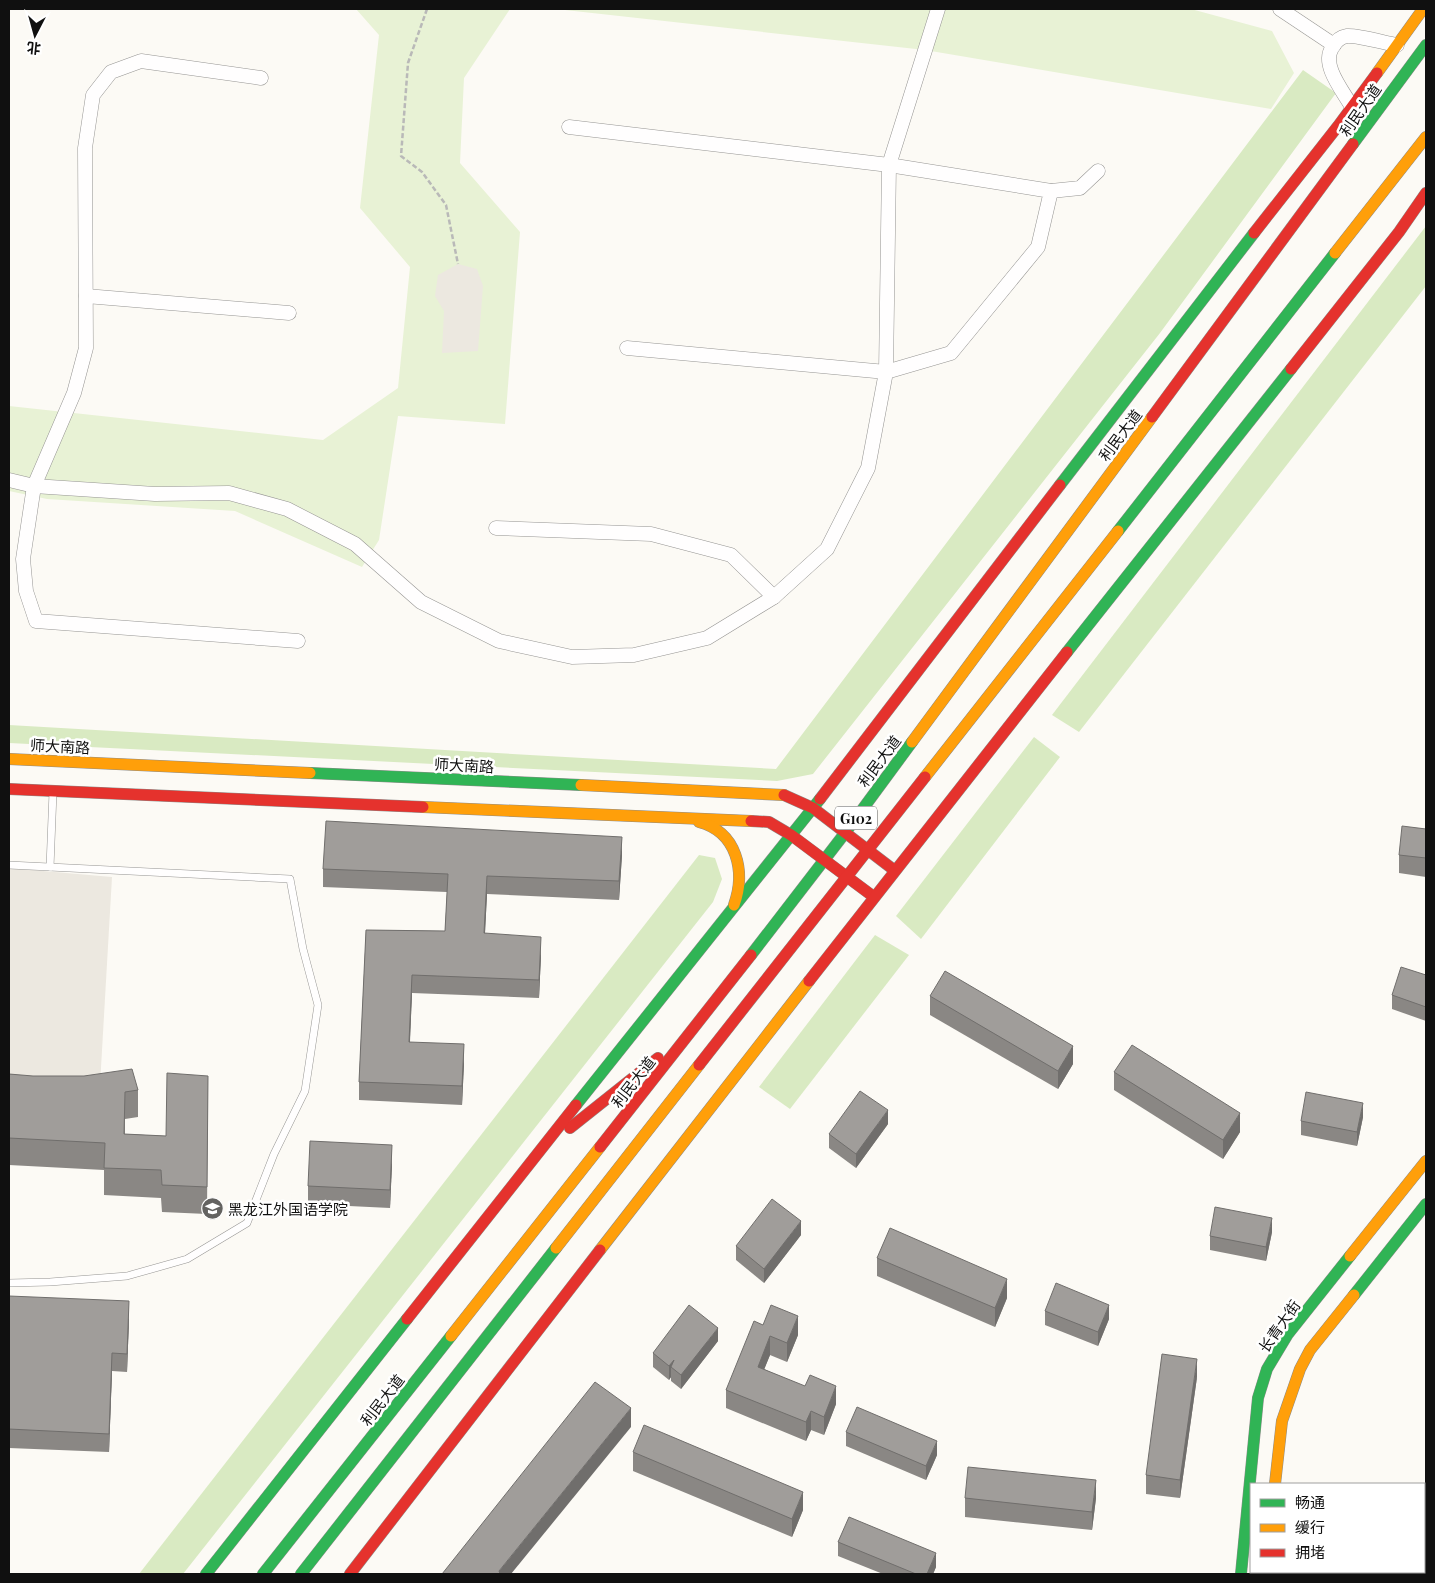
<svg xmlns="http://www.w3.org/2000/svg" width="1435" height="1583" viewBox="0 0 1435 1583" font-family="'Playfair Display','Noto Sans SC',serif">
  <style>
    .green { fill: #e8f2d5 }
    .forest { fill: #d9eac2 }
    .plaza { fill: #ece8e0 }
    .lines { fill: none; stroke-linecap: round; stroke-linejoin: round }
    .lane-casing { stroke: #969593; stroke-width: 8 }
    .street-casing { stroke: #969593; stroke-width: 15 }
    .fast-casing { stroke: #8d8c8a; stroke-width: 12 }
    .slow-casing { stroke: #8d8c8a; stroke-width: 12 }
    .jam-casing { stroke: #8d8c8a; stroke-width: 12 }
    .path { stroke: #b9b9b8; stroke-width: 2.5; stroke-dasharray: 5 2.5; stroke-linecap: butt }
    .lane { stroke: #fffefe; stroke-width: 7 }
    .street { stroke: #fffefe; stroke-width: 14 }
    .fast { stroke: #30b455; stroke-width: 11 }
    .slow { stroke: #ff9f0a; stroke-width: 11 }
    .jam { stroke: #e5322d; stroke-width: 11 }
    .wall { fill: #8a8784 }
    .shaded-wall { fill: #706e6c }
    .building { fill: #a09d9a; stroke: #706e6c }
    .labels { text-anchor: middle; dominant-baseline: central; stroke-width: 5; stroke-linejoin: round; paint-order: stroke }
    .shield { fill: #fff; stroke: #585858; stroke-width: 1 }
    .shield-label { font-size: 14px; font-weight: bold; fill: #101010 }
    .street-label { font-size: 15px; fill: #101010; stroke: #fff }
    .poi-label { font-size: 15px; fill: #101010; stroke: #fff; text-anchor: start }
  </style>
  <rect width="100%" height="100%" fill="#fcfaf5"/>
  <g class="green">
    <path d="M 356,9 L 510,9 L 464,78 L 460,163 L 520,232 L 505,424 L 398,416 L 379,540 L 362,567 L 235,511 L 47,499 L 9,491 L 9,406 L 323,440 L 398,388 L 410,267 L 360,208 L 379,35 Z"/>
    <path d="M 556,9 L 1191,9 L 1272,31 L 1294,73 L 1271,109 L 925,50 Z"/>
  </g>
  <g class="forest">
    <path d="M 1303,70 L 1336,93 L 1160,333 L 813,774 L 777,781 L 9,743 L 9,725 L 776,769 Z"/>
    <path d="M 1426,226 L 1426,286 L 1079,732 L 1052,715 Z"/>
    <path d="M 1034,737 L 1060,757 L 921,939 L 896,916 Z"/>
    <path d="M 699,855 L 715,858 L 722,879 L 713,902 L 183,1574 L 139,1574 Z"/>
    <path d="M 875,935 L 909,955 L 790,1109 L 759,1087 Z"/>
  </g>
  <g class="plaza">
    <path d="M 458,264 L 477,269 L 483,286 L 478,351 L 442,353 L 444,311 L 435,296 L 438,275 Z"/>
    <path d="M 9,868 L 112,877 L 100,1085 L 9,1081 Z"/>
  </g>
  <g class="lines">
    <defs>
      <g id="lane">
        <path d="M 9,865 L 290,879 L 303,949 L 318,1005 L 305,1091 L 274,1154 L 247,1223 L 187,1259 L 127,1276 L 50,1282 L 9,1283"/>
        <path d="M 50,867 L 53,792"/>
      </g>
      <g id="street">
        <path d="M 1280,9 L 1334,45"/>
        <path d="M 261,78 L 141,61 L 111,72 L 93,95 L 85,148 L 86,348 L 74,393 L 34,486 L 23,559 L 26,591 L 36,621 L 298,641"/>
        <path d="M 1352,107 C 1343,91 1321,65 1332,48 C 1335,42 1340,37 1347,36 C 1358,35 1385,43 1397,45"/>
        <path d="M 569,127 L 889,165 L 1051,191 L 1038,247 L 951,353 L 886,372 L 627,348"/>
        <path d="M 1051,191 L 1080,188 L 1098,171"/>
        <path d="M 86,296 L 289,313"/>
        <path d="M 9,480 L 34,486 L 155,494 L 229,493 L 287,509 L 355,544 L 421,602 L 499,641 L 572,657 L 634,655 L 707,638 L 774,597 L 827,549 L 868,468 L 886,372 L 889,165 L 938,9"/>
        <path d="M 496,528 L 651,534 L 731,555 L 774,597"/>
      </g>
      <g id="fast">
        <path d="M 1353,144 L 1426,45"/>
        <path d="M 1060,485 L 1254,233"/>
        <path d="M 1118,531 L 1335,253"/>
        <path d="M 1067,652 L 1291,369"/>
        <path d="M 310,773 L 581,785"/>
        <path d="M 751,955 L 845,833 L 912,742"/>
        <path d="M 576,1105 L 820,799"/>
        <path d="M 1354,1295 L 1426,1204"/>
        <path d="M 206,1574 L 407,1319"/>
        <path d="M 263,1574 L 451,1336"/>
        <path d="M 301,1574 L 556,1248"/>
        <path d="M 1241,1574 L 1258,1398 L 1267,1369 L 1288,1334 L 1350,1256"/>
      </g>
      <g id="slow">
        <path d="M 1377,73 L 1423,9"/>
        <path d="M 1335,253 L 1426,137"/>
        <path d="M 912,742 L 1152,417"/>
        <path d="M 9,759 L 310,773"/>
        <path d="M 925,777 L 1118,531"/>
        <path d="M 581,785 L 784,795"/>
        <path d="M 423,807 L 751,821"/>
        <path d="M 699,822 C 737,832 746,871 734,905"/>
        <path d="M 556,1248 L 699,1065"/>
        <path d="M 600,1250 L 809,981"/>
        <path d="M 1350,1256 L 1426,1161"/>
        <path d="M 451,1336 L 600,1147"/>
        <path d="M 1275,1484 L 1282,1421 L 1300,1369 L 1310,1350 L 1354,1295"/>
        <path d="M 1267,1572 L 1267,1574"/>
      </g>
      <g id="jam">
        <path d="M 1254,233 L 1338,126 L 1377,73"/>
        <path d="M 1291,369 L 1399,232 L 1426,193"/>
        <path d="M 1152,417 L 1353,144"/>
        <path d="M 9,789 L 423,807"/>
        <path d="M 784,795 L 813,808 L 894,870"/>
        <path d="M 820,799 L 1060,485"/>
        <path d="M 751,821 L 769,822 L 791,835 L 874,897"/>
        <path d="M 809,981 L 1067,652"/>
        <path d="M 699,1065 L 925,777"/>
        <path d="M 570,1128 L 658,1058"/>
        <path d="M 600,1147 L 751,955"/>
        <path d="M 407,1319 L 576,1105"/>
        <path d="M 350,1574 L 600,1250"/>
      </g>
    </defs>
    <use href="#lane" class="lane-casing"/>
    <use href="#street" class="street-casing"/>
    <use href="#fast" class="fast-casing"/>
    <use href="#slow" class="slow-casing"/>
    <use href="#jam" class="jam-casing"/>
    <path class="path" d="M 427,9 L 408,63 L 401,156 L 422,172 L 446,205 L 458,264"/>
    <use href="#lane" class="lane"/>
    <use href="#street" class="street"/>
    <use href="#fast" class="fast"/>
    <use href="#slow" class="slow"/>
    <use href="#jam" class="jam"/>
  </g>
  <g class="wall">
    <path d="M 1426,829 L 1426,877 L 1399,873 L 1399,855 Z"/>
    <path d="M 622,855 L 619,900 L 487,894 L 485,933 L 541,955 L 539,998 L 412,993 L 410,1042 L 464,1063 L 462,1105 L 359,1100 L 359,1082 L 366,930 L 445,931 L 447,892 L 323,887 L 323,869 Z"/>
    <path d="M 1426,975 L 1426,1021 L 1392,1009 L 1392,995 Z"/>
    <path d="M 930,996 L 1073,1064 L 1058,1089 L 930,1015 Z"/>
    <path d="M 1114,1072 L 1240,1132 L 1223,1159 L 1114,1090 Z"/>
    <path d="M 9,1074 L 138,1090 L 138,1117 L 125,1119 L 125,1134 L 166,1136 L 208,1076 L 207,1214 L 162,1212 L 161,1198 L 104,1195 L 104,1170 L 9,1165 Z"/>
    <path d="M 1363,1117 L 1357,1146 L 1301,1135 L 1301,1121 Z"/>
    <path d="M 888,1124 L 856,1168 L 829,1148 L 829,1134 Z"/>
    <path d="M 392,1164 L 390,1208 L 308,1204 L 308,1186 Z"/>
    <path d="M 1272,1232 L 1266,1261 L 1210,1250 L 1210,1236 Z"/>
    <path d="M 801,1235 L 764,1283 L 736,1260 L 736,1246 Z"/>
    <path d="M 877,1258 L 1007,1298 L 995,1327 L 877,1276 Z"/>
    <path d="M 9,1296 L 129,1319 L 127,1372 L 112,1371 L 109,1452 L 9,1448 Z"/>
    <path d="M 1045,1311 L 1109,1319 L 1098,1346 L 1045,1325 Z"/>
    <path d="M 763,1325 L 798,1335 L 787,1362 L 770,1355 L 764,1369 L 836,1404 L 824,1435 L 811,1430 L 806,1441 L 726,1408 L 726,1390 Z"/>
    <path d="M 718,1341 L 681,1389 L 671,1381 L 671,1377 L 669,1380 L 653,1367 L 653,1353 Z"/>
    <path d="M 1197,1377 L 1180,1498 L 1146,1494 L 1146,1475 Z"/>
    <path d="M 846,1432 L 937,1455 L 926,1480 L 846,1446 Z"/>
    <path d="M 633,1452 L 803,1510 L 792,1537 L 633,1471 Z"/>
    <path d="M 965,1498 L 1096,1498 L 1092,1530 L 965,1517 Z"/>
    <path d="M 838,1542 L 936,1567 L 933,1574 L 883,1574 L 838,1556 Z"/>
  </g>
  <g class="shaded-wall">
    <path d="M 622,837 L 622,855 L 619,900 L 619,881 Z"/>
    <path d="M 487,876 L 487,894 L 484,951 L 484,933 Z"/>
    <path d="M 541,937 L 541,955 L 539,998 L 539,980 Z"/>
    <path d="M 412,975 L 412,993 L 409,1060 L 409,1042 Z"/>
    <path d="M 464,1044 L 464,1063 L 462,1105 L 462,1086 Z"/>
    <path d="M 1073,1046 L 1073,1064 L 1058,1089 L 1058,1071 Z"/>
    <path d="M 1363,1103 L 1363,1117 L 1357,1146 L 1357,1132 Z"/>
    <path d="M 888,1110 L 888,1124 L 856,1168 L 856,1154 Z"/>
    <path d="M 1240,1113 L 1240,1132 L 1223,1159 L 1223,1140 Z"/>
    <path d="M 392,1145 L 392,1164 L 390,1208 L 390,1190 Z"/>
    <path d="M 1272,1218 L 1272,1232 L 1266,1261 L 1266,1247 Z"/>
    <path d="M 801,1221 L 801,1235 L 764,1283 L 764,1269 Z"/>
    <path d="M 1007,1279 L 1007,1298 L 995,1327 L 995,1308 Z"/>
    <path d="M 129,1301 L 129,1319 L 127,1372 L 127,1354 Z"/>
    <path d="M 1109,1305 L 1109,1319 L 1098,1346 L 1098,1332 Z"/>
    <path d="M 798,1316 L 798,1335 L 787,1362 L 787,1343 Z"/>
    <path d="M 718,1328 L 718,1341 L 681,1389 L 681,1375 Z"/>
    <path d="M 770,1336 L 770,1355 L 758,1385 L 758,1367 Z"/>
    <path d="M 112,1353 L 112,1371 L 109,1452 L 109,1434 Z"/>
    <path d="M 1197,1359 L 1197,1377 L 1180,1498 L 1180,1480 Z"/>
    <path d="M 674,1360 L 671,1367 L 671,1377 L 669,1380 L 669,1366 Z"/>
    <path d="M 836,1386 L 836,1404 L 824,1435 L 824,1417 Z"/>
    <path d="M 631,1408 L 631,1427 L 511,1574 L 499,1574 L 499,1571 Z"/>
    <path d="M 811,1411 L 811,1430 L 806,1441 L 806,1422 Z"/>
    <path d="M 937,1441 L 937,1455 L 926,1480 L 926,1466 Z"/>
    <path d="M 1096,1480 L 1096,1498 L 1092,1530 L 1092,1512 Z"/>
    <path d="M 803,1492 L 803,1510 L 792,1537 L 792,1519 Z"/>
    <path d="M 936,1553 L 936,1567 L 933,1574 L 927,1574 Z"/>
  </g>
  <g class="building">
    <path d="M 326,821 L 622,837 L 619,881 L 487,876 L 484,933 L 541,937 L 539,980 L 412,975 L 409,1042 L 464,1044 L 462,1086 L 359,1082 L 366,930 L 445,931 L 448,874 L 323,869 Z"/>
    <path d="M 1402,826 L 1426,829 L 1426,858 L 1399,855 Z"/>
    <path d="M 1401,967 L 1426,975 L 1426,1007 L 1392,995 Z"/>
    <path d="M 945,971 L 1073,1046 L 1058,1071 L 930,996 Z"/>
    <path d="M 1132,1045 L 1240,1113 L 1223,1140 L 1114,1072 Z"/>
    <path d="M 132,1069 L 138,1090 L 125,1092 L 124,1134 L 166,1136 L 167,1073 L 208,1076 L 207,1187 L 162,1185 L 161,1170 L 104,1168 L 105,1143 L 9,1138 L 9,1074 L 33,1076 L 84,1076 Z"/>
    <path d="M 860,1091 L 888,1110 L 856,1154 L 829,1134 Z"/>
    <path d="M 1306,1092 L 1363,1103 L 1357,1132 L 1301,1121 Z"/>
    <path d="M 310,1141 L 392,1145 L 390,1190 L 308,1186 Z"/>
    <path d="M 772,1199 L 801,1221 L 764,1269 L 736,1246 Z"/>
    <path d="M 1215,1207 L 1272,1218 L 1266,1247 L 1210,1236 Z"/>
    <path d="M 890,1228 L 1007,1279 L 995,1308 L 877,1258 Z"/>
    <path d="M 1056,1283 L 1109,1305 L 1098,1332 L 1045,1311 Z"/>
    <path d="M 9,1296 L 129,1301 L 127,1354 L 112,1353 L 109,1434 L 9,1429 Z"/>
    <path d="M 689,1305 L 718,1328 L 681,1375 L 671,1367 L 674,1360 L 669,1366 L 653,1353 Z"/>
    <path d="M 771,1305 L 798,1316 L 787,1343 L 770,1336 L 758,1367 L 805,1386 L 810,1375 L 836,1386 L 824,1417 L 811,1411 L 806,1422 L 726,1390 L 754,1321 L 763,1325 Z"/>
    <path d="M 1162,1354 L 1197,1359 L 1180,1480 L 1146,1475 Z"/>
    <path d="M 595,1382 L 631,1408 L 499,1571 L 500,1574 L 442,1574 Z"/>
    <path d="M 857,1407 L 937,1441 L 926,1466 L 846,1432 Z"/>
    <path d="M 644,1425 L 803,1492 L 792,1519 L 633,1452 Z"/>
    <path d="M 968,1467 L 1096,1480 L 1092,1512 L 965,1498 Z"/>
    <path d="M 849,1517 L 936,1553 L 927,1574 L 916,1574 L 838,1542 Z"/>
  </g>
  <defs>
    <symbol id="university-disc" viewBox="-11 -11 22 22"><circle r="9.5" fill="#636260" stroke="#fff"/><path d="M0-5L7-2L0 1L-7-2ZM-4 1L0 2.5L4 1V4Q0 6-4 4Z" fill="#fff"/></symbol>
  </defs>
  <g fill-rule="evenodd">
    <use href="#university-disc" x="200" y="1196" width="25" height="25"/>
  </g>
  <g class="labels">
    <rect class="shield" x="835" y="806.5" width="42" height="23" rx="4"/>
    <g class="shield-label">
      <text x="856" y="818">G102</text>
    </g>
    <g class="street-label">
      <text transform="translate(1360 110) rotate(-55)">利民大道</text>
      <text transform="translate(1120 435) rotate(-53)">利民大道</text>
      <text transform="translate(60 746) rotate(3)">师大南路</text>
      <text transform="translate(879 761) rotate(-53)">利民大道</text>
      <text transform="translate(464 765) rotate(3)">师大南路</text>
      <text transform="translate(633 1082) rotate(-52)">利民大道</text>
      <text transform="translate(1279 1326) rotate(-55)">长青大街</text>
      <text transform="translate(382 1400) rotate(-52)">利民大道</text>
    </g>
    <g class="poi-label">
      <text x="228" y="1209">黑龙江外国语学院</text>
    </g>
  </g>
  <rect width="1435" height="1583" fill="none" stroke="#101010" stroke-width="20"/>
  <rect x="1250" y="1483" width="175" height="90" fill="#ffffff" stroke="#9f9f9f"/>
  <rect x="1260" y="1499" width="25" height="8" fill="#30b455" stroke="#9f9f9f"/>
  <text x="1295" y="1508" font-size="15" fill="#101010">畅通</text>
  <rect x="1260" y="1524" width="25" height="8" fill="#ff9f0a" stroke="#9f9f9f"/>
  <text x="1295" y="1533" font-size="15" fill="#101010">缓行</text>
  <rect x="1260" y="1549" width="25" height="8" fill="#e5322d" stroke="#9f9f9f"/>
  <text x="1295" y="1558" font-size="15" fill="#101010">拥堵</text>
  <g transform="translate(35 35) rotate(186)" stroke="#ffffff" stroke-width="4" paint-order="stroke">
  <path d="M0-4L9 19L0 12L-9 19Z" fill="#101010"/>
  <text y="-8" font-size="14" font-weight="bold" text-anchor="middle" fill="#101010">北</text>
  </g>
</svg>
